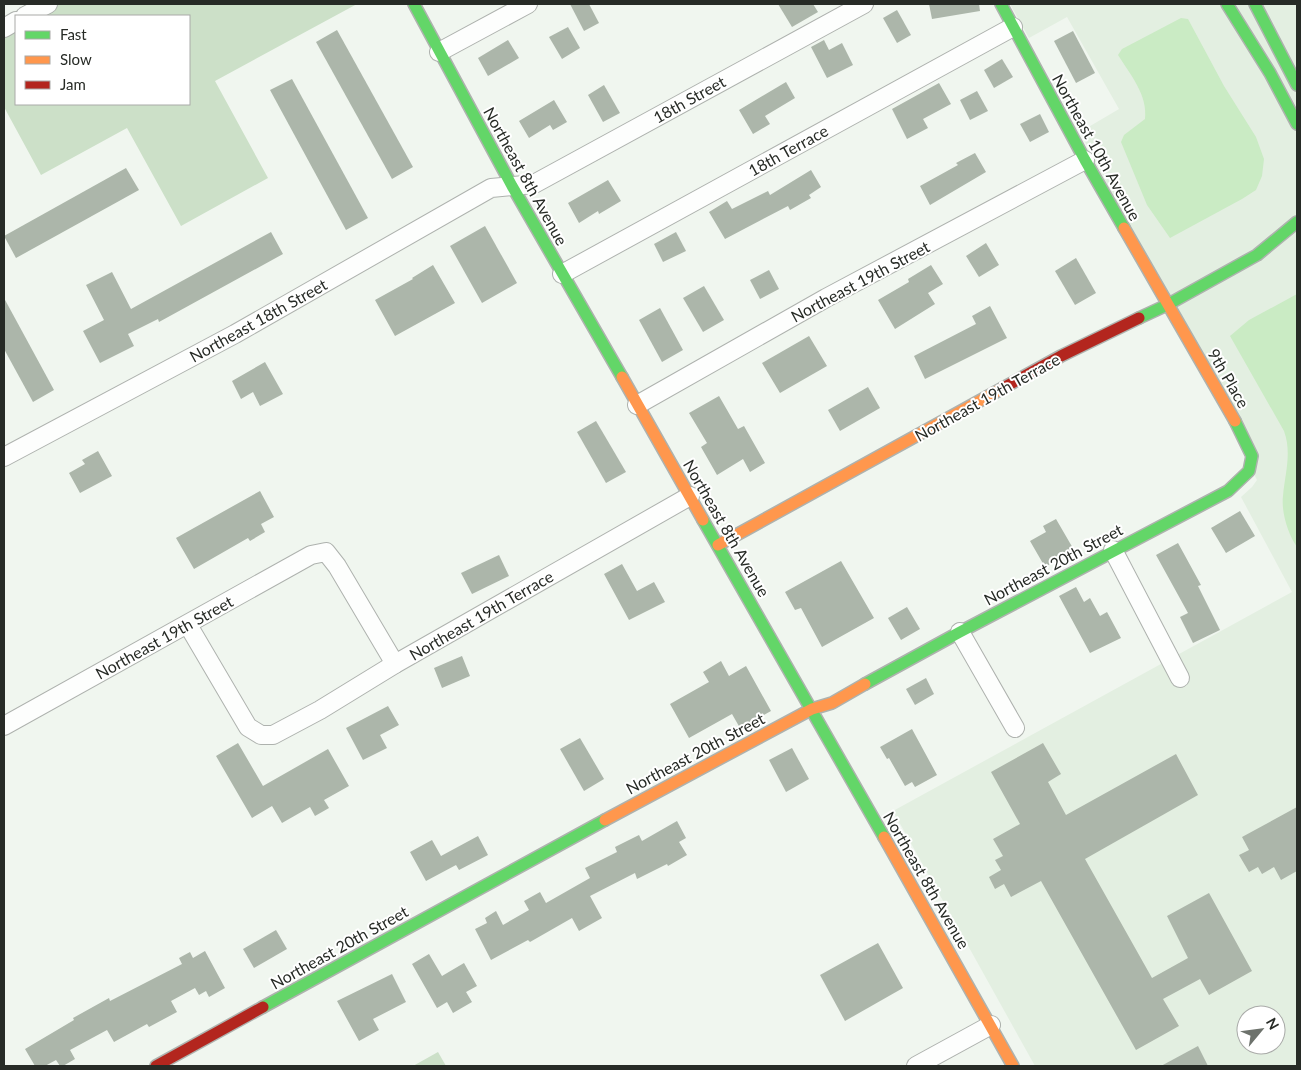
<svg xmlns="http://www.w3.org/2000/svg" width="1301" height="1070" viewBox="0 0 1301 1070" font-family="Lato,sans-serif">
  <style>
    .built { fill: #e3efe1; fill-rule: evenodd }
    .green { fill: #cce0c8 }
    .water { fill: #caebc4 }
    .building { fill: #acb6aa }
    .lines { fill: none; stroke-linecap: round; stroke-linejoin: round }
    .street-casing { stroke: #aeb2ae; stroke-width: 20 }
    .fast-casing { stroke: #aeb2ae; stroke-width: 14 }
    .slow-casing { stroke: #aeb2ae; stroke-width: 14 }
    .jam-casing { stroke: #aeb2ae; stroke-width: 14 }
    .street { stroke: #fdfefd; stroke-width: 18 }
    .fast { stroke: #63d668; stroke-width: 11 }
    .slow { stroke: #ff974d; stroke-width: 11 }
    .jam { stroke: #b3261e; stroke-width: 11 }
    .labels { text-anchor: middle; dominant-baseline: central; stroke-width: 4; stroke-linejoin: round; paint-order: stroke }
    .street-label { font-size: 16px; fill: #272b26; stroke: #fff }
  </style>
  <rect width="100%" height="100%" fill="#f0f6ef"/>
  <path class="built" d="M 1010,4 L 1297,4 L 1297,1066 L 1035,1066 L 893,811 L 1292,592 L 1241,497 L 1252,487 L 1257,480 L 1080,132 L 1119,109 L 1067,17 L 1029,38 ZM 1246,1015 L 1276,1015 L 1276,1045 L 1246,1045 Z"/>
  <g class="green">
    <path d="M 60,4 L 357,4 L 215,81 L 268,178 L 181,226 L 127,128 L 41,175 L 4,107 L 4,35 L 16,28 L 16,104 L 189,104 L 189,16 L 38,16 Z"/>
    <path d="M 438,1052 L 446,1066 L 413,1066 Z"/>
  </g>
  <g class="water">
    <path d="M 1181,18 L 1188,19 L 1224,86 L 1256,137 L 1264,159 L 1262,176 L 1256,190 L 1242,199 L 1170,238 L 1147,205 L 1121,142 L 1124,135 L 1145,119 C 1148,95 1130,74 1118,55 L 1122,49 Z"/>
    <path d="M 1297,294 L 1297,547 C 1288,534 1281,512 1283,496 C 1285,474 1292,453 1284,431 L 1230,336 L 1249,320 Z"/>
  </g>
  <g class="building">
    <path d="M 570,4 L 589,4 L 599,23 L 584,31 Z"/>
    <path d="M 778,4 L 813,4 L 818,12 L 792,27 Z"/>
    <path d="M 929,4 L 979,4 L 980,11 L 932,19 Z"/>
    <path d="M 897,10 L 911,35 L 897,43 L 883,18 Z"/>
    <path d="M 568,27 L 580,48 L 562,59 L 549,37 Z"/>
    <path d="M 337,30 L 413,167 L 392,179 L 316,42 Z"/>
    <path d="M 1073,31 L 1095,73 L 1076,83 L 1054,41 Z"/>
    <path d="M 508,40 L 519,58 L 488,76 L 478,58 Z"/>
    <path d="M 824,40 L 829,50 L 842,43 L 853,65 L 827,78 L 811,47 Z"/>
    <path d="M 1002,59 L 1013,77 L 994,88 L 984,70 Z"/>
    <path d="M 292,79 L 368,218 L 346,230 L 270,90 Z"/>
    <path d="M 786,82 L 795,98 L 765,116 L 770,124 L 753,134 L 739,110 Z"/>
    <path d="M 939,83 L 951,104 L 923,119 L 928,128 L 907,139 L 892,109 Z"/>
    <path d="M 604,85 L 620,113 L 603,122 L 588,95 Z"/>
    <path d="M 977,91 L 988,111 L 970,120 L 960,100 Z"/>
    <path d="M 554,100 L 567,122 L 553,130 L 550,125 L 529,138 L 519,121 Z"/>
    <path d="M 1040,114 L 1049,132 L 1030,142 L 1020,124 Z"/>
    <path d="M 975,153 L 986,172 L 930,205 L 920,186 L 958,165 L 956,163 Z"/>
    <path d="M 126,168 L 139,190 L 16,258 L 4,236 Z"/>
    <path d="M 811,170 L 821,187 L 809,195 L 811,198 L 790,210 L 788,206 L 725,239 L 709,212 L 727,201 L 732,209 L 768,191 L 770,195 Z"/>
    <path d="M 608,180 L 621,201 L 599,214 L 598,211 L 579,223 L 568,203 Z"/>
    <path d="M 485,226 L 517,283 L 482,303 L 450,246 Z"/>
    <path d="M 271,232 L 283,254 L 159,322 L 158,319 L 128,334 L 134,346 L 100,363 L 83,331 L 104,320 L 86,285 L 112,272 L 131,309 Z"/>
    <path d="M 676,232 L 686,251 L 663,262 L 654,244 Z"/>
    <path d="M 986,243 L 999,265 L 979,277 L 966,256 Z"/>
    <path d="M 1076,258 L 1096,293 L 1075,305 L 1055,271 Z"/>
    <path d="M 433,265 L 455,303 L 395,336 L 375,300 L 413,279 L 412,278 Z"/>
    <path d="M 931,265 L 943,284 L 928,293 L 935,304 L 895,329 L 878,300 L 909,282 L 908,279 Z"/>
    <path d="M 769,270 L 779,289 L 760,299 L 750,280 Z"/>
    <path d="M 704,286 L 724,320 L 703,332 L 683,298 Z"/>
    <path d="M 4,298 L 54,390 L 33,402 L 4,349 Z"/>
    <path d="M 990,306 L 1007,338 L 925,379 L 914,356 L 976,324 L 972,316 Z"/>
    <path d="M 660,308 L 683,350 L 662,362 L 639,320 Z"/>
    <path d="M 809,336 L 827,366 L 780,393 L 762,363 Z"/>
    <path d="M 265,362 L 283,394 L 260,406 L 253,392 L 241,399 L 232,381 Z"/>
    <path d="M 868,387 L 880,408 L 840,431 L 828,410 Z"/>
    <path d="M 719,396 L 738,429 L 744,426 L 765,463 L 750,472 L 743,459 L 717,475 L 701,447 L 707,443 L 689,413 Z"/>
    <path d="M 596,421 L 626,472 L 606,483 L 577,432 Z"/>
    <path d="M 98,451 L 112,476 L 80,493 L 69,473 L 85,464 L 82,460 Z"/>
    <path d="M 260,491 L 274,517 L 261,524 L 265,532 L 250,541 L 248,538 L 194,569 L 176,538 Z"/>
    <path d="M 1240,511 L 1255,536 L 1226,553 L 1211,528 Z"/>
    <path d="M 1056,519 L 1074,550 L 1045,567 L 1030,541 L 1046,532 L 1043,526 Z"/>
    <path d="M 1178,543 L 1201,585 L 1198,586 L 1220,630 L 1193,643 L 1180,617 L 1188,613 L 1156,555 Z"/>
    <path d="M 499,555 L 509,576 L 472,594 L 461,573 Z"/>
    <path d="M 841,561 L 874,618 L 822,647 L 801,608 L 795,610 L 785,592 Z"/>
    <path d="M 622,564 L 637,591 L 654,582 L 665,602 L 629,620 L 604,574 Z"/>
    <path d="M 1076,587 L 1084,602 L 1090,598 L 1100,616 L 1107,612 L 1121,638 L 1090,653 L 1059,596 Z"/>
    <path d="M 907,607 L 920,629 L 901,640 L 888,618 Z"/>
    <path d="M 462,656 L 470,676 L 442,688 L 434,668 Z"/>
    <path d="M 721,661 L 729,676 L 746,666 L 771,711 L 740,728 L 732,714 L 689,738 L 670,704 L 709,682 L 703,672 Z"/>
    <path d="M 926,678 L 934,694 L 915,705 L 906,689 Z"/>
    <path d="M 388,706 L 399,725 L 380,735 L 387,748 L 363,760 L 346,728 Z"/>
    <path d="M 912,729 L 937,775 L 915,787 L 912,782 L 905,786 L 889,758 L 887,759 L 880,747 Z"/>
    <path d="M 580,738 L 604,779 L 584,791 L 560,749 Z"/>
    <path d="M 238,743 L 263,786 L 328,749 L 349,786 L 324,800 L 329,808 L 315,816 L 310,807 L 282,823 L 272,806 L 252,818 L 216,756 Z"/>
    <path d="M 1043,743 L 1061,774 L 1048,782 L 1066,815 L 1176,754 L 1198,795 L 1085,859 L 1152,978 L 1188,958 L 1167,916 L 1209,893 L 1252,971 L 1209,995 L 1200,979 L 1163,999 L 1179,1026 L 1136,1050 L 1041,881 L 1011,897 L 1004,884 L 995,889 L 989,877 L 1001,870 L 995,860 L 1003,856 L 993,839 L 1020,824 L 991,772 Z"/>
    <path d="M 792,748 L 809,779 L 786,792 L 769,760 Z"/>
    <path d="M 1297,807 L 1297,871 L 1281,880 L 1274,867 L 1262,874 L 1258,867 L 1249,872 L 1239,855 L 1249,850 L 1242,837 Z"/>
    <path d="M 677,821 L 686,838 L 679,842 L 687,855 L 668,866 L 667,864 L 637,879 L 635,873 L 590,896 L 602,918 L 579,931 L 572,918 L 530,942 L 528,940 L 491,960 L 475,929 L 487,923 L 485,918 L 496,911 L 503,925 L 529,910 L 524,901 L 540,892 L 546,903 L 590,878 L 585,868 L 617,852 L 615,847 L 639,835 L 642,841 Z"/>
    <path d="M 478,836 L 488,855 L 459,870 L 456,865 L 426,881 L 410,852 L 432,840 L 441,856 Z"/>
    <path d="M 276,930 L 287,949 L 254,968 L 243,949 Z"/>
    <path d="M 878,943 L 903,988 L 845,1021 L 820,975 Z"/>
    <path d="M 205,951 L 225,988 L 209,997 L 206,991 L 199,995 L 195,988 L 171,1001 L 177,1012 L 149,1027 L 147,1024 L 114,1042 L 107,1030 L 70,1050 L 75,1059 L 63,1066 L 60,1066 L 56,1060 L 45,1066 L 35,1066 L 25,1049 L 74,1020 L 73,1018 L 109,998 L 110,1001 L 182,964 L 179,958 L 190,952 L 193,958 Z"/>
    <path d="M 429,954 L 442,976 L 464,963 L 477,986 L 466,992 L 472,1002 L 453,1013 L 447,1002 L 437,1008 L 412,964 Z"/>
    <path d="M 392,974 L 406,1002 L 373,1019 L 379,1030 L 359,1041 L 337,1001 Z"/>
    <path d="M 1198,1046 L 1208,1066 L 1161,1066 Z"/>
  </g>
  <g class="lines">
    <defs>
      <g id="street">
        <path d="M 25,16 L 48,4"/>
        <path d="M 4,28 L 16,21"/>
        <path d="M 439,52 L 528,4"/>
        <path d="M 562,274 L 1013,27"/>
        <path d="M 637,405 L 826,298 L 1085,160"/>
        <path d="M 4,457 L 235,334 L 491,188 L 534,184 L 864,4"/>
        <path d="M 1113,550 L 1180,678"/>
        <path d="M 188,625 L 248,727 L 261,735 L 273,735 L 320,710 L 395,664 L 690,496"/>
        <path d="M 960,632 L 1015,728"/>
        <path d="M 4,726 L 311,555 L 326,552 L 337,566 L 395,664"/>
        <path d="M 916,1066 L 991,1025"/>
      </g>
      <g id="fast">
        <path d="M 414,4 L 512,186 L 622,377"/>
        <path d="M 1001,4 L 1085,160 L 1124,228"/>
        <path d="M 1227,4 L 1270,73 L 1297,124"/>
        <path d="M 1255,4 L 1297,85"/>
        <path d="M 1139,318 L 1167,305 L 1257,255 L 1297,222"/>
        <path d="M 703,520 L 884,837"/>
        <path d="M 865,684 L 960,632 L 1228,491 L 1249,471 L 1252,456 L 1235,421"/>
        <path d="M 263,1007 L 605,820"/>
      </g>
      <g id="slow">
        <path d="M 1124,228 L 1235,421"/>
        <path d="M 622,377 L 703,520"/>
        <path d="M 718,545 L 1003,388"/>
        <path d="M 605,820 L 812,709 L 832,703 L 865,684"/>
        <path d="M 884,837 L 1013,1066"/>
      </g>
      <g id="jam">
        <path d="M 1003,388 L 1061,356 L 1139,318"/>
        <path d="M 156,1066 L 263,1007"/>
      </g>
    </defs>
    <use href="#street" class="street-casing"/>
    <use href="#fast" class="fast-casing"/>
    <use href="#slow" class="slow-casing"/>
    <use href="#jam" class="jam-casing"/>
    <use href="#street" class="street"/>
    <use href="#fast" class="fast"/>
    <use href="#slow" class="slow"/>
    <use href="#jam" class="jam"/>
  </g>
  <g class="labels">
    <g class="street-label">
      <text transform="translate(689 99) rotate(-29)">18th Street</text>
      <text transform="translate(1097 147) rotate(61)">Northeast 10th Avenue</text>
      <text transform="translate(788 150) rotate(-29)">18th Terrace</text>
      <text transform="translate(526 176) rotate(61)">Northeast 8th Avenue</text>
      <text transform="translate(860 281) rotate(-28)">Northeast 19th Street</text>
      <text transform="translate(258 320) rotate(-29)">Northeast 18th Street</text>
      <text transform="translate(1229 378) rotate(60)">9th Place</text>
      <text transform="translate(987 397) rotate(-29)">Northeast 19th Terrace</text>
      <text transform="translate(727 528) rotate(60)">Northeast 8th Avenue</text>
      <text transform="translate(1053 564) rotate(-28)">Northeast 20th Street</text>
      <text transform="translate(481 615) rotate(-30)">Northeast 19th Terrace</text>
      <text transform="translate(164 637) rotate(-29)">Northeast 19th Street</text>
      <text transform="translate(695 753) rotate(-28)">Northeast 20th Street</text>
      <text transform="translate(927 880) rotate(60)">Northeast 8th Avenue</text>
      <text transform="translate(339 947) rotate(-29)">Northeast 20th Street</text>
    </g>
  </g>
  <rect width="1301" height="1070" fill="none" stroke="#272b26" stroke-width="10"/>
  <rect x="15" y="15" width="175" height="90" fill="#ffffff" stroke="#a9aaa8"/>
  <rect x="25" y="31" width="25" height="8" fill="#63d668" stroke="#a9aaa8"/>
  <text x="60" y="40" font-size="15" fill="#272b26">Fast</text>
  <rect x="25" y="56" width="25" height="8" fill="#ff974d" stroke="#a9aaa8"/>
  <text x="60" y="65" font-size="15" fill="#272b26">Slow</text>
  <rect x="25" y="81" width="25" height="8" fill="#b3261e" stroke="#a9aaa8"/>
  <text x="60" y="90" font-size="15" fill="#272b26">Jam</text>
  <g transform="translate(1261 1030) rotate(61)"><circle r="24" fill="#ffffff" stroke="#a9aaa8"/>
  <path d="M0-4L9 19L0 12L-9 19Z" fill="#6d726c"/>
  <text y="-8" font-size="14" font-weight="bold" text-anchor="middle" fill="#272b26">N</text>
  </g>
</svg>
